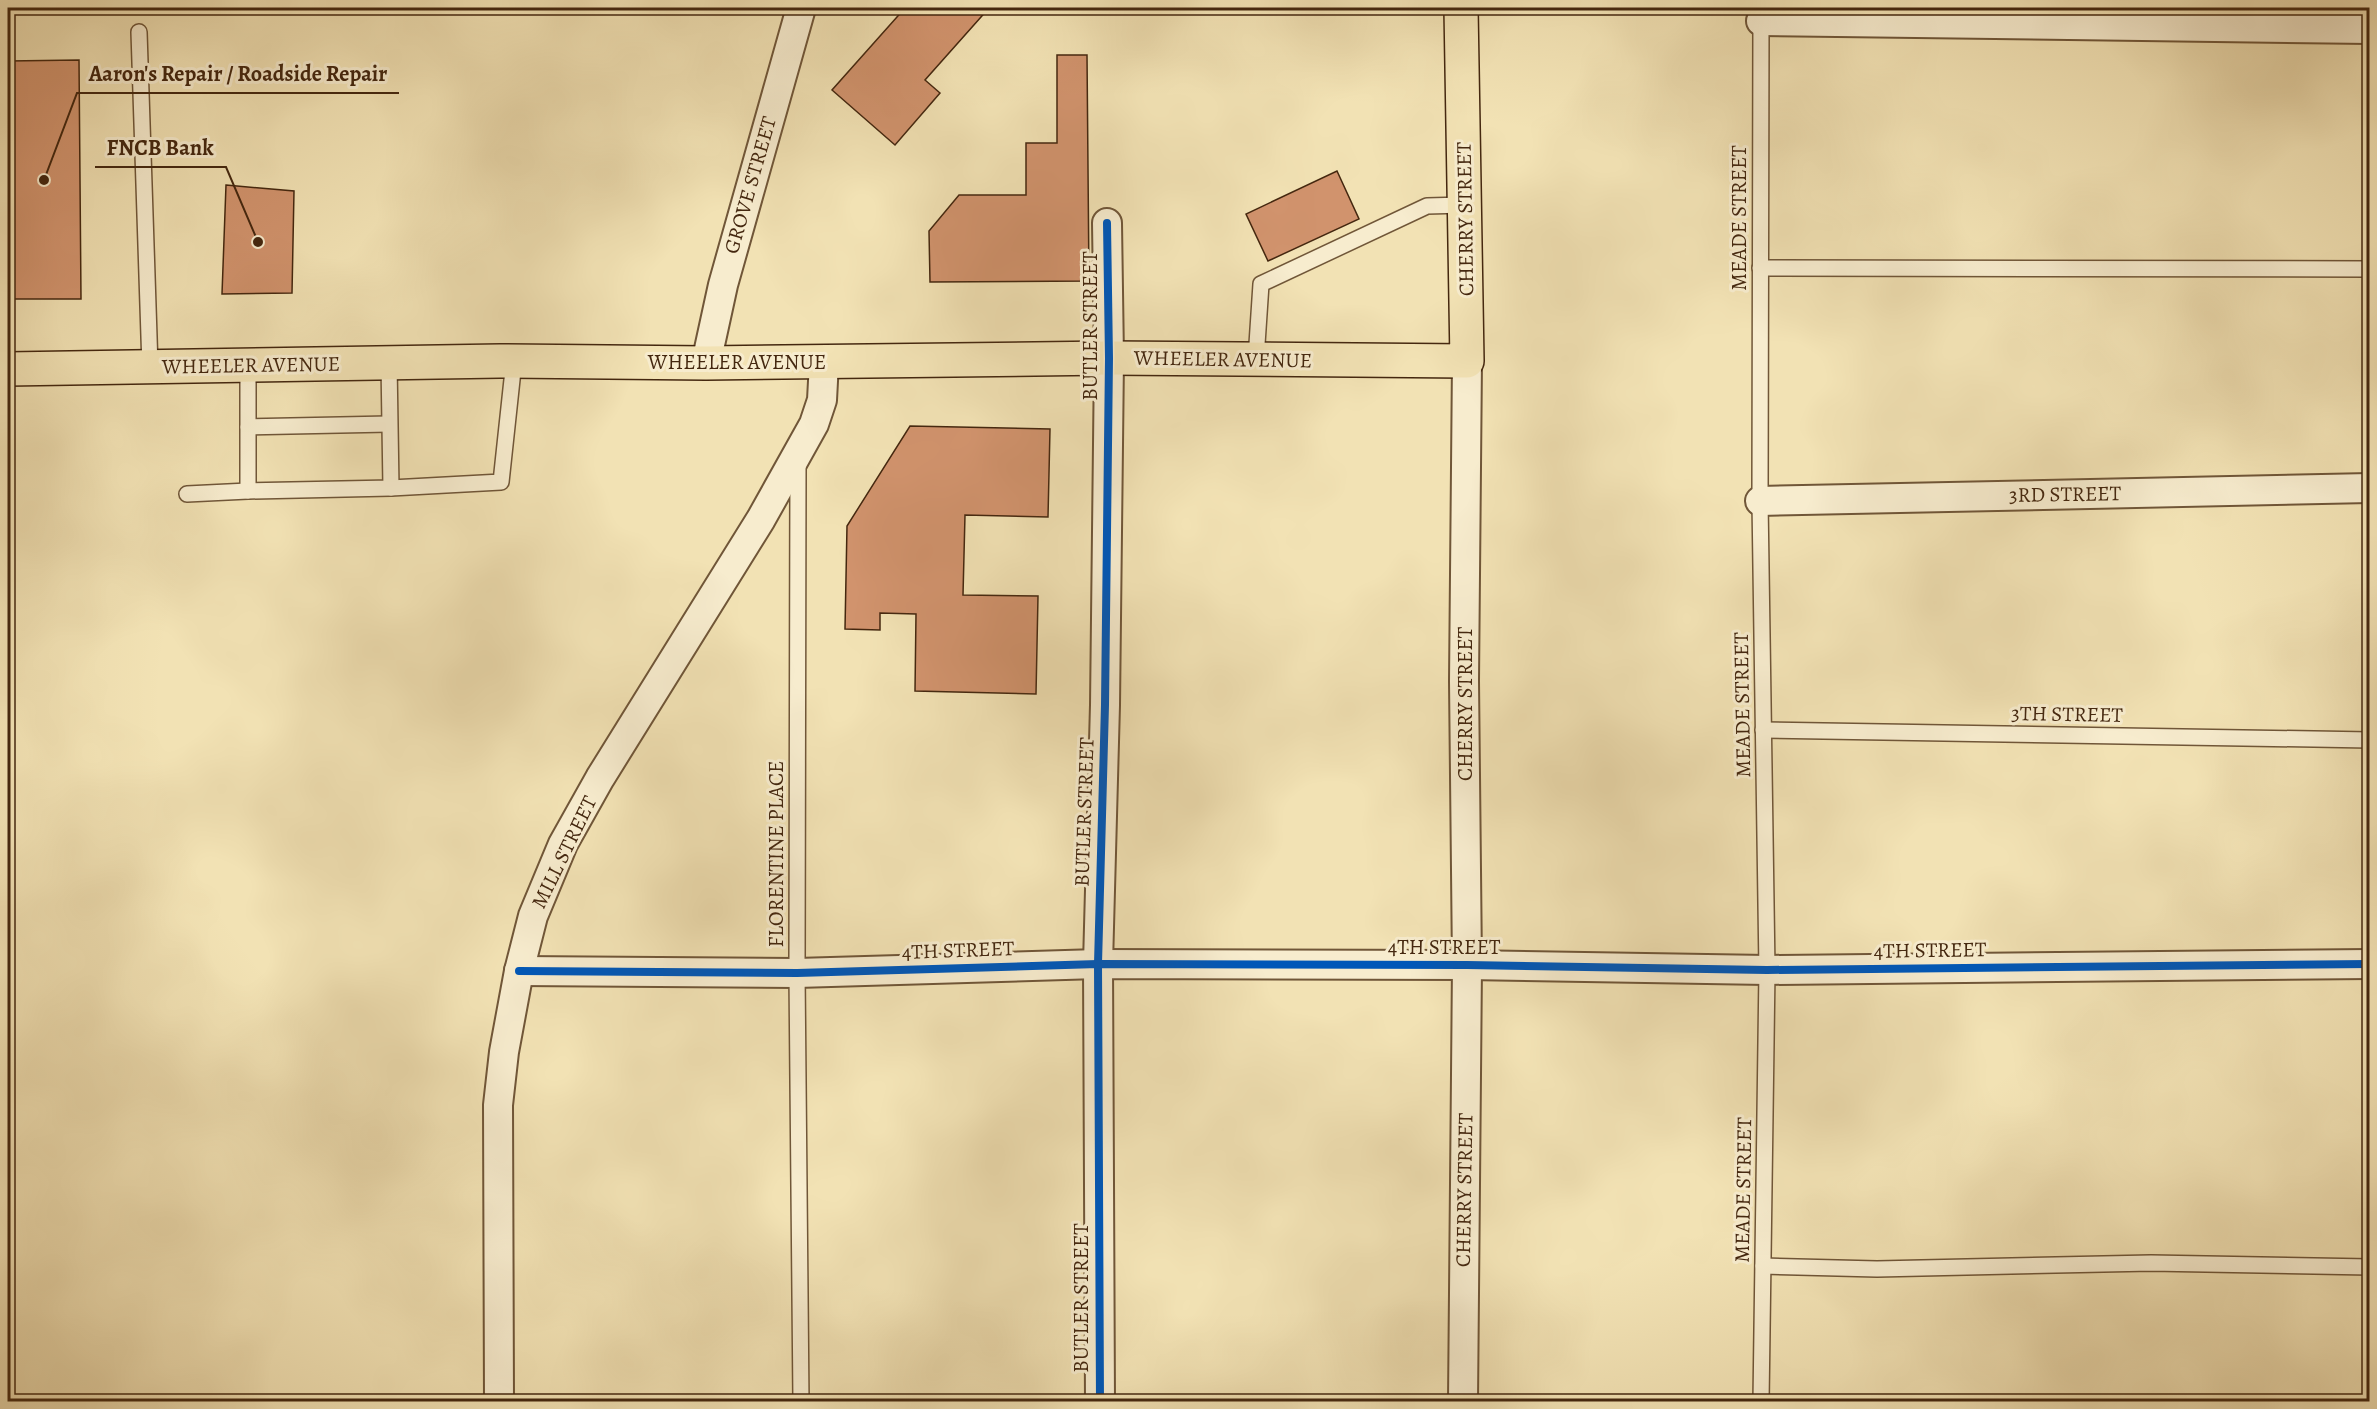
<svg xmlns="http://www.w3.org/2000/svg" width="2377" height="1409" viewBox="0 0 2377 1409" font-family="Alegreya,serif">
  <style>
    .building { fill: #d1936d; stroke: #44270f; stroke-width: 1.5 }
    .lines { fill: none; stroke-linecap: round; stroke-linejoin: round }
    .service-casing { stroke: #705638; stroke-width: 18 }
    .minor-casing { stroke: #705638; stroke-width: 32 }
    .primary-casing { stroke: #44270f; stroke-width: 36 }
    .service { stroke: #f7ecce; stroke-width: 15 }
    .minor { stroke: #f7ecce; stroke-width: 28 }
    .primary { stroke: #f2e2b4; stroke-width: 33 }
    .cycleway-casing { stroke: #f7ecce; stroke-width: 11 }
    .cycleway { stroke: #0057b8; stroke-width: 8 }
    .labels { text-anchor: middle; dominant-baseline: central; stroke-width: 6; stroke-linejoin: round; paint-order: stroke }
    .street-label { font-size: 21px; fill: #44270f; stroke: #f7ecce }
    .leader { fill: none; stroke: #44270f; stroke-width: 2 }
    .callout-dot { fill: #44270f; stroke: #f7ecce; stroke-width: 2 }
    .callout-label { font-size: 22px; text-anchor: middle; font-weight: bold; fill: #44270f; stroke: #f7ecce; stroke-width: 6; stroke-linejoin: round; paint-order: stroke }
  </style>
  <rect width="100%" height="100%" fill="#f2e2b4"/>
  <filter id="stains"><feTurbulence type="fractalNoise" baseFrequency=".00333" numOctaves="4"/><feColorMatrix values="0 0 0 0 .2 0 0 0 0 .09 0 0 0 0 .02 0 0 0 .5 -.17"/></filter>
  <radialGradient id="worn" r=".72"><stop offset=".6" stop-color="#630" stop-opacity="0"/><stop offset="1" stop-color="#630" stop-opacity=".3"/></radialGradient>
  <g class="building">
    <path d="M 905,8 L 989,8 L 925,80 L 940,93 L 895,145 L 832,90 Z"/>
    <path d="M 1057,55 L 1087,55 L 1089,281 L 930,282 L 929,231 L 959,195 L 1026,195 L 1026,143 L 1057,143 Z"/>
    <path d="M 79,60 L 81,299 L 8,299 L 8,61 Z"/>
    <path d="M 1337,171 L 1359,219 L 1268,261 L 1246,214 Z"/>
    <path d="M 226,185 L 294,191 L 292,293 L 222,294 Z"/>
    <path d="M 910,426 L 1050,429 L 1048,517 L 965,515 L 963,595 L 1038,596 L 1036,694 L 915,691 L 916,614 L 880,613 L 880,630 L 845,629 L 847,526 Z"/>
  </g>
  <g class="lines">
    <defs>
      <g id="service">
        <path d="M 1761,16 L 1760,501 L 1767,970 L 1761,1402"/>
        <path d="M 139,32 L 150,367"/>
        <path d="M 1760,268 L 2370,269"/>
        <path d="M 1256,359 L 1261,284 L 1427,206 L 1464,205"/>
        <path d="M 248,365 L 248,491 L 391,488 L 389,363"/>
        <path d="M 248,427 L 389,424"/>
        <path d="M 798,463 L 797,973 L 801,1402"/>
        <path d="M 391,488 L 501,482 L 514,361"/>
        <path d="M 187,494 L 248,491"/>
        <path d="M 1763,730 L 2370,740"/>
        <path d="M 1763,1266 L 1877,1269 L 2151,1263 L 2370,1267"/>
      </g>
      <g id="minor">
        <path d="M 1761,21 L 2370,29"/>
        <path d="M 706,363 L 723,285 L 801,8"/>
        <path d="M 1760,501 L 2370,488"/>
        <path d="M 519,971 L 797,973 L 1098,964 L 1467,965 L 1767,970 L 2370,964"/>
        <path d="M 499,1402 L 498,1105 L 504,1052 L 519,971 L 533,916 L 563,844 L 600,778 L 761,519 L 814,424 L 822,400 L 824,362"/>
        <path d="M 1100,1402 L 1098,964 L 1105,705 L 1109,358 L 1107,223"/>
        <path d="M 1463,1402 L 1467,965 L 1464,681 L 1467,361"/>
      </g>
      <path id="primary" d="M 8,369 L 500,361 L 706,363 L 1109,358 L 1467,361 L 1461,8"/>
    </defs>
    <use href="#service" class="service-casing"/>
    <use href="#minor" class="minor-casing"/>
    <use href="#primary" class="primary-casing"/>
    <use href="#service" class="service"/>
    <use href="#minor" class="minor"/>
    <use href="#primary" class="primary"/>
    <defs>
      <g id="cycleway">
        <path d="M 519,971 L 797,973 L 1098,964 L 1467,965 L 1767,970 L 2370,964"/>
        <path d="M 1100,1402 L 1098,964 L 1105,705 L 1109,358 L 1107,223"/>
      </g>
    </defs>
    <use href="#cycleway" class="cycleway-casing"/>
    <use href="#cycleway" class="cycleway"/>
  </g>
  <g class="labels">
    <g class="street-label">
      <text transform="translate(750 185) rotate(-74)">GROVE STREET</text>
      <text transform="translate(1739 218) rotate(-90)">MEADE STREET</text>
      <text transform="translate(1465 219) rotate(-91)">CHERRY STREET</text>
      <text transform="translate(1090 326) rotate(-90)">BUTLER STREET</text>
      <text transform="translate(1223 359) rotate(1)">WHEELER AVENUE</text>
      <text x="737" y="362">WHEELER AVENUE</text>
      <text transform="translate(251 365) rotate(-1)">WHEELER AVENUE</text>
      <text transform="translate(2065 494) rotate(-1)">3RD STREET</text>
      <text transform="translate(1465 704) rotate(-90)">CHERRY STREET</text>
      <text transform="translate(1742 705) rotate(-91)">MEADE STREET</text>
      <text transform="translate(2067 714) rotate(1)">3TH STREET</text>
      <text transform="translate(1084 812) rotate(-88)">BUTLER STREET</text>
      <text transform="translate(564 852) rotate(-64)">MILL STREET</text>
      <text transform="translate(776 854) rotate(-90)">FLORENTINE PLACE</text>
      <text x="1444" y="947">4TH STREET</text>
      <text transform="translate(958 950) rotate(-2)">4TH STREET</text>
      <text transform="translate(1930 950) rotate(-1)">4TH STREET</text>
      <text transform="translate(1464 1190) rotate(-89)">CHERRY STREET</text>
      <text transform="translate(1743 1190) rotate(-89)">MEADE STREET</text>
      <text transform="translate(1081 1298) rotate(-90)">BUTLER STREET</text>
    </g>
  </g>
  <path class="leader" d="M44 180L77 93H399M258 242L226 167H95"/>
  <g class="callout-dot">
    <circle cx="44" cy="180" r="6"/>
    <circle cx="258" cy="242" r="6"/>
  </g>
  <g class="callout-label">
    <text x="238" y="81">Aaron's Repair / Roadside Repair</text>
    <text x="160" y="155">FNCB Bank</text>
  </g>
  <rect width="2377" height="1409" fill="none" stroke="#f2e2b4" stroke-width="30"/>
  <rect x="9" y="9" width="2359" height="1391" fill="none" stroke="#44270f" stroke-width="3"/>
  <rect x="15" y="15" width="2347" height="1379" fill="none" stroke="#44270f" stroke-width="1.5"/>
  <rect width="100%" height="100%" filter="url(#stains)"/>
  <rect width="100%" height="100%" fill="url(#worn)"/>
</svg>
